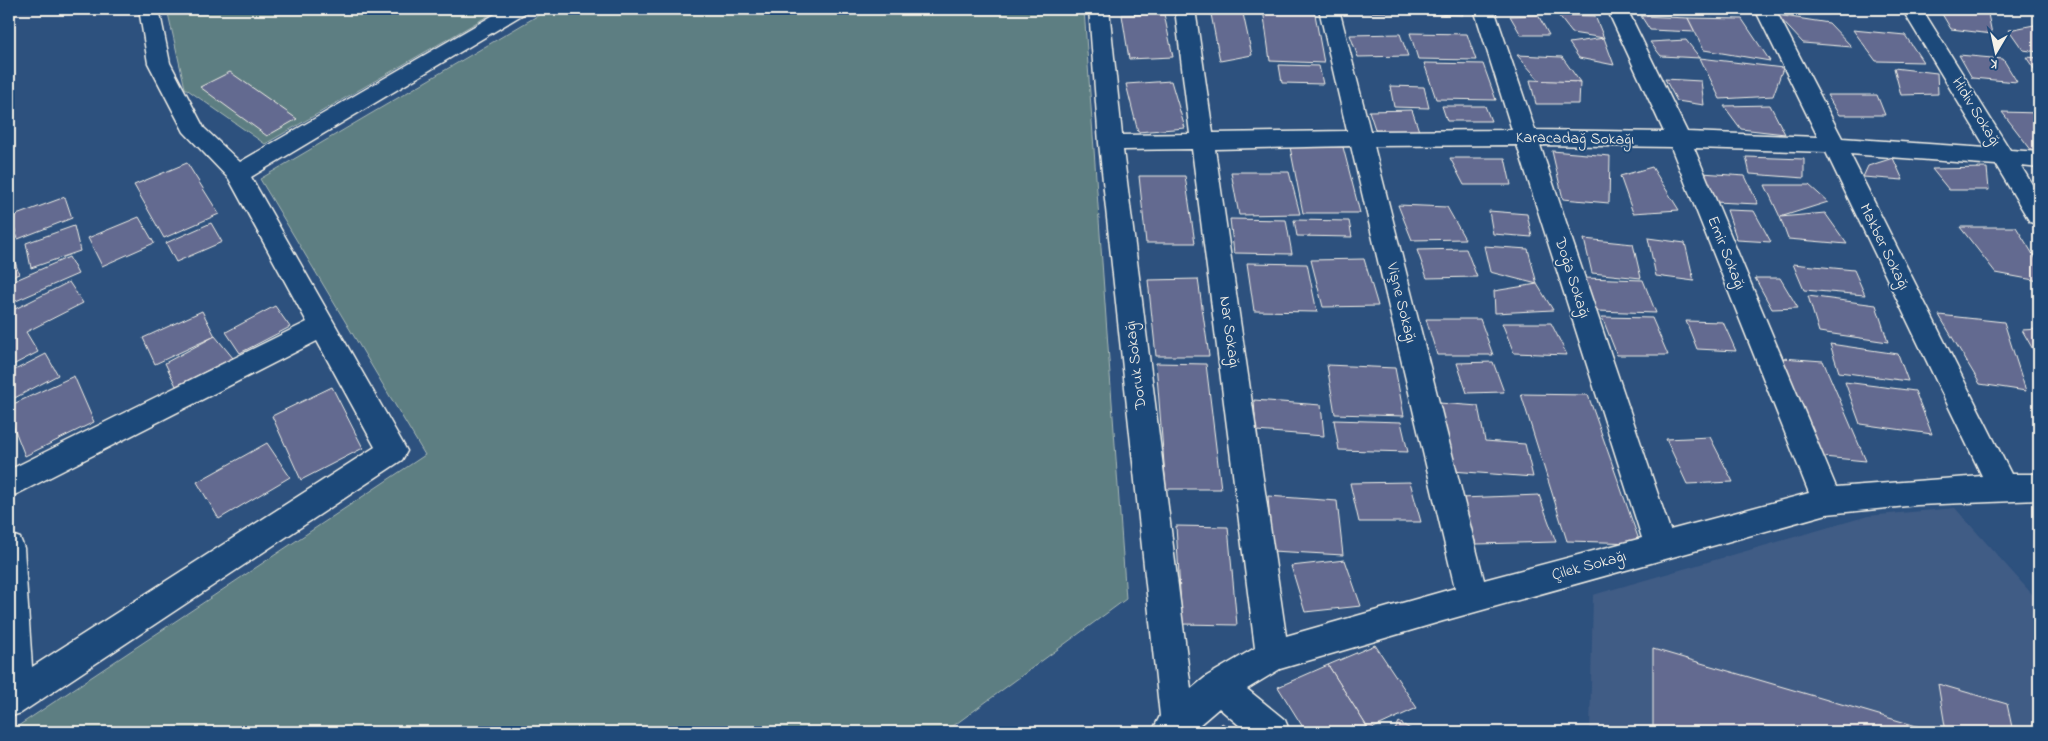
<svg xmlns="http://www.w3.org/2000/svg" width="2048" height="741" viewBox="0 0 2048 741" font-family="'Indie Flower',sans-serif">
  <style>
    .built { fill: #415c85 }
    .green { fill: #5d7e82; stroke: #a8b8b5 }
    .building { fill: #636b90; stroke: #f4f1e8 }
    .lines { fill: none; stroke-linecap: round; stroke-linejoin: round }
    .minor-casing { stroke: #f4f1e8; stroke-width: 3 }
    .minor { fill: #1f4a7a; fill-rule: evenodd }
    .labels { text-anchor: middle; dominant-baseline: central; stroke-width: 4; stroke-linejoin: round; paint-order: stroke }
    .street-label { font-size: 16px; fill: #f4f1e8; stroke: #1f4a7a }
  </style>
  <rect width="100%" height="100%" fill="#2d517e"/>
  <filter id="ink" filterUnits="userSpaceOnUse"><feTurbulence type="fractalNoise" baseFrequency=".02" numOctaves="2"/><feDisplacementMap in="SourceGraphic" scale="10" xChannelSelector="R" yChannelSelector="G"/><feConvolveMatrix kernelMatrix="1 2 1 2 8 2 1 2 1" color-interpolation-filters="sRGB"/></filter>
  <g filter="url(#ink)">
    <path class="built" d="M 1955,508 L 2039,602 L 2039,732 L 1590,732 L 1593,595 L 1868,516 Z"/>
    <g class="green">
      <path d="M 167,9 L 500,9 L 265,144 L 185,88 Z"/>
      <path d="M 549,9 L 1084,9 L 1126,599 L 945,732 L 9,732 L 425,455 L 260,179 Z"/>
    </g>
    <g class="building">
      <path d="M 1210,9 L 1242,9 L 1252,55 L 1220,61 Z"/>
      <path d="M 1263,9 L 1314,9 L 1324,63 L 1270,61 Z"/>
      <path d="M 1347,9 L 1403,9 L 1404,13 L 1349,12 Z"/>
      <path d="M 1403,9 L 1461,9 L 1463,15 L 1404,13 Z"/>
      <path d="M 1634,9 L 1676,9 L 1679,14 L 1637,14 Z"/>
      <path d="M 1939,9 L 1987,9 L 1992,34 L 1951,29 Z"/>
      <path d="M 1164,14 L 1173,57 L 1129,59 L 1122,15 Z"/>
      <path d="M 1538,15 L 1549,35 L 1521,35 L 1510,16 Z"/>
      <path d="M 1558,15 L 1595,16 L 1604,38 L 1572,33 Z"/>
      <path d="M 1777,15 L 1829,23 L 1852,47 L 1803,43 Z"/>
      <path d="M 1641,16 L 1688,18 L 1695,32 L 1650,30 Z"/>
      <path d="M 1688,18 L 1742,19 L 1770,61 L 1704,50 Z"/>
      <path d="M 2039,24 L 2039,52 L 2023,50 L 2009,30 Z"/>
      <path d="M 1853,30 L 1905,35 L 1923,62 L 1876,61 Z"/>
      <path d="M 1410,33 L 1467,34 L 1476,60 L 1418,59 Z"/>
      <path d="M 1400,34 L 1408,56 L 1358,57 L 1350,35 Z"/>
      <path d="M 1604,38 L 1614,65 L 1579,58 L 1569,43 Z"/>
      <path d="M 1686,40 L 1700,58 L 1661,56 L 1650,42 Z"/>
      <path d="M 1517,55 L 1562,57 L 1580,82 L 1540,81 Z"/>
      <path d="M 1959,55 L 2003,59 L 2017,82 L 1972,78 Z"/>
      <path d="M 2026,57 L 2039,58 L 2039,76 Z"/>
      <path d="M 1700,58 L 1783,68 L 1773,96 L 1720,99 Z"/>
      <path d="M 1424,63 L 1483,64 L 1496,100 L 1436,99 Z"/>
      <path d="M 1279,65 L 1319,66 L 1323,84 L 1282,83 Z"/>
      <path d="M 1894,68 L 1937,73 L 1938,94 L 1901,95 Z"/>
      <path d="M 230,72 L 297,119 L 267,136 L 200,87 Z"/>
      <path d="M 1665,79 L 1701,81 L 1704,105 L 1677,101 Z"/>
      <path d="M 1530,80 L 1580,82 L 1579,104 L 1536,104 Z"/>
      <path d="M 1171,81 L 1185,128 L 1138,132 L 1126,84 Z"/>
      <path d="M 1390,86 L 1424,87 L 1429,108 L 1394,107 Z"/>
      <path d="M 1827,95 L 1877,95 L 1885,115 L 1839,115 Z"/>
      <path d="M 1770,105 L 1785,134 L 1741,129 L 1724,106 Z"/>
      <path d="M 1442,106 L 1485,106 L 1491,121 L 1447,121 Z"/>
      <path d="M 1412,110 L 1419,131 L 1376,132 L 1369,111 Z"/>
      <path d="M 2002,112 L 2039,113 L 2039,152 L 2032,151 Z"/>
      <path d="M 1290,147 L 1343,147 L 1360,213 L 1303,213 Z"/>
      <path d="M 1552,151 L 1610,156 L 1609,203 L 1563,199 Z"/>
      <path d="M 1746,157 L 1804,159 L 1804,178 L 1750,174 Z"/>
      <path d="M 1450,158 L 1505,158 L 1511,185 L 1464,185 Z"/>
      <path d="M 1893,158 L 1903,180 L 1863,177 L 1868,166 Z"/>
      <path d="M 187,163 L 219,214 L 164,238 L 134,185 Z"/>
      <path d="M 1652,167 L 1679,210 L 1633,213 L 1620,176 Z"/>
      <path d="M 1987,168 L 1989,190 L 1949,190 L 1932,169 Z"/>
      <path d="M 1231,172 L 1289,172 L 1300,214 L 1239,215 Z"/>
      <path d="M 1702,173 L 1745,176 L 1758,204 L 1714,202 Z"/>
      <path d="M 1139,176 L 1185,176 L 1195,243 L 1146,243 Z"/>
      <path d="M 1765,185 L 1809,185 L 1828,202 L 1780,217 Z"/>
      <path d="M 65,197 L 72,218 L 18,239 L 11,217 Z"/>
      <path d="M 1398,205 L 1447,207 L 1465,239 L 1412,240 Z"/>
      <path d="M 1727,210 L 1754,211 L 1771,242 L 1737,240 Z"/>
      <path d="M 1489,211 L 1527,214 L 1532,237 L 1493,234 Z"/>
      <path d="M 1825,213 L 1847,244 L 1788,239 L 1780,217 Z"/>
      <path d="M 139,217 L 154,243 L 102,266 L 88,238 Z"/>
      <path d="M 1230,219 L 1286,220 L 1292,254 L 1234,253 Z"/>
      <path d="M 1294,220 L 1349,221 L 1352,237 L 1297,236 Z"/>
      <path d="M 211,223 L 222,242 L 176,262 L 166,243 Z"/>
      <path d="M 74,226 L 80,251 L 31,268 L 26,243 Z"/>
      <path d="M 1960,227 L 2016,227 L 2039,264 L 2039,281 L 1996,273 Z"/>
      <path d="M 1648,238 L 1685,243 L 1694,281 L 1656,276 Z"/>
      <path d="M 1584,239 L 1633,244 L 1641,278 L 1592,273 Z"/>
      <path d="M 1484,246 L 1528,249 L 1537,284 L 1490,272 Z"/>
      <path d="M 1466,249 L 1477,277 L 1427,278 L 1417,250 Z"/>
      <path d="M 11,250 L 19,274 L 9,278 L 9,251 Z"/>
      <path d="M 69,257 L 78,274 L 9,304 L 9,283 Z"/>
      <path d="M 1364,259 L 1378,306 L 1323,307 L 1311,260 Z"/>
      <path d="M 1247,263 L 1307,264 L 1317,312 L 1254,311 Z"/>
      <path d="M 1793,264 L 1854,270 L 1865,295 L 1804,290 Z"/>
      <path d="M 1584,278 L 1643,280 L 1656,313 L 1596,311 Z"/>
      <path d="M 1755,278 L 1780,278 L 1798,308 L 1772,309 Z"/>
      <path d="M 1198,279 L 1209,356 L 1156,356 L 1148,280 Z"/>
      <path d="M 69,282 L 83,303 L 26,332 L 38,352 L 9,367 L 9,312 Z"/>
      <path d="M 1537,284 L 1553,310 L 1495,313 L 1494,291 Z"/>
      <path d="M 1808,296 L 1876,305 L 1888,342 L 1819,332 Z"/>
      <path d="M 275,306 L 290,327 L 240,353 L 226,332 Z"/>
      <path d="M 202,311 L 215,336 L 155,364 L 143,338 Z"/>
      <path d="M 1939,315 L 2004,322 L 2026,391 L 1980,384 Z"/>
      <path d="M 1602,317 L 1652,318 L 1668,355 L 1617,355 Z"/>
      <path d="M 1426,319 L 1480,319 L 1493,355 L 1437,355 Z"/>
      <path d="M 1686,321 L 1723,322 L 1736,351 L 1697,349 Z"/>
      <path d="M 1502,323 L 1551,323 L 1567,355 L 1514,353 Z"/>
      <path d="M 2039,329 L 2039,360 L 2022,330 Z"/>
      <path d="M 215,336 L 233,358 L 176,386 L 165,363 Z"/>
      <path d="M 1830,344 L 1898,354 L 1908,381 L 1839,372 Z"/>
      <path d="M 46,354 L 58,375 L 9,401 L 9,373 Z"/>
      <path d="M 1782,358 L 1823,361 L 1866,461 L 1823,457 Z"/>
      <path d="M 1493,362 L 1504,392 L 1467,393 L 1457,363 Z"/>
      <path d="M 1156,363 L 1206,364 L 1221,489 L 1166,489 Z"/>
      <path d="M 1327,365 L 1395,368 L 1404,416 L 1335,414 Z"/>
      <path d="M 74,376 L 94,422 L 25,456 L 9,415 L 9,406 Z"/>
      <path d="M 1845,382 L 1915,391 L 1932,434 L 1860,424 Z"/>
      <path d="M 332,387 L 363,448 L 301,480 L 272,416 Z"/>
      <path d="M 1521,394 L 1588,395 L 1640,543 L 1567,541 Z"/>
      <path d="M 1254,400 L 1321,405 L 1324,436 L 1256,431 Z"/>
      <path d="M 1439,403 L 1478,406 L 1485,441 L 1525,444 L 1533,477 L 1452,471 Z"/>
      <path d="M 1334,420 L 1401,422 L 1408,452 L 1339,450 Z"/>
      <path d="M 1710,437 L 1733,482 L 1687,484 L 1666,439 Z"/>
      <path d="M 267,443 L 290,477 L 219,519 L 197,482 Z"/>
      <path d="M 1410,482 L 1421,522 L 1359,522 L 1350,483 Z"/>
      <path d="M 1539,495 L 1556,542 L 1476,544 L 1461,498 Z"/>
      <path d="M 1268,496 L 1337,501 L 1343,555 L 1272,551 Z"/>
      <path d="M 1176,526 L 1228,527 L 1237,625 L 1182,624 Z"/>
      <path d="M 1345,560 L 1361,606 L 1305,612 L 1291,566 Z"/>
      <path d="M 1375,645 L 1417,708 L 1369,730 L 1328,665 Z"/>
      <path d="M 1653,649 L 1937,732 L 1653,732 Z"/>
      <path d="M 1328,665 L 1369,730 L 1364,732 L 1306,732 L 1278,687 Z"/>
      <path d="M 1938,684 L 2007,704 L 2013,732 L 1946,732 Z"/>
      <path d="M 1399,722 L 1415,732 L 1394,732 Z"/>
      <path d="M 1222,723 L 1235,732 L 1215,732 Z"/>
    </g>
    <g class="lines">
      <defs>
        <g id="minor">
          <path d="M 139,9 L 159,9 L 170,63 L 204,128 L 240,162 L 504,9 L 528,9 L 525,13 L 251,177 L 402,442 L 407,451 L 402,460 L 21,713 L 9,717 L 9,534 L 20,538 L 24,548 L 32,667 L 375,447 L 317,341 L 19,493 L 9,497 L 9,470 L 307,322 L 229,179 L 184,132 L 148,63 Z"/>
          <path d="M 1089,9 L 1109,9 L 1122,135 L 1190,134 L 1175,9 L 1195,9 L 1213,133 L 1347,131 L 1319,9 L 1339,9 L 1370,131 L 1512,130 L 1474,9 L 1494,9 L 1535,130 L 1664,132 L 1607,9 L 1627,9 L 1687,132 L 1818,137 L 1755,9 L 1775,9 L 1842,138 L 1986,148 L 1902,9 L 1922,9 L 2010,150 L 2039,152 L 2039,168 L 2021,166 L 2039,196 L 2039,225 L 2030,222 L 1996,165 L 1850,154 L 2011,474 L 2039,474 L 2039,500 L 1917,505 L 1827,514 L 1443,621 L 1280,669 L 1247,689 L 1285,720 L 1290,732 L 1247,732 L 1219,708 L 1191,732 L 1152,732 L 1160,716 L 1099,143 ZM 1517,145 L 1642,538 L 1484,580 L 1374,146 ZM 1540,145 L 1671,147 L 1809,493 L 1670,530 ZM 1351,146 L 1455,588 L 1286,636 L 1215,149 ZM 1694,148 L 1826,152 L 1982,476 L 1836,487 ZM 1192,149 L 1255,648 L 1207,676 L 1191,689 L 1123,150 Z"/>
        </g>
      </defs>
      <use href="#minor" class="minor-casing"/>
      <use href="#minor" class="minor"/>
    </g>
  </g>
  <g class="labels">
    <g class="street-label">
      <text transform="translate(1976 112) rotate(58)">Hidiv Sokağı</text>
      <text transform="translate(1575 139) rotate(1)">Karacadağ Sokağı</text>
      <text transform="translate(1884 247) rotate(64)">Makber Sokağı</text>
      <text transform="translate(1726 253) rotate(68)">Emir Sokağı</text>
      <text transform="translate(1572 278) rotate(72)">Doğa Sokağı</text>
      <text transform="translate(1401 303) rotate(76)">Vişne Sokağı</text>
      <text transform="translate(1229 332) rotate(82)">Nar Sokağı</text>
      <text transform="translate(1136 365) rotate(-97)">Doruk Sokağı</text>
      <text transform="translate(1589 566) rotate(-15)">Çilek Sokağı</text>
    </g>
  </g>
  <rect width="2048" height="741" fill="none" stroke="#1f4a7a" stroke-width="30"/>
  <rect x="15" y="15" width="2018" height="711" fill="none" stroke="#f4f1e8" stroke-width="2" filter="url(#ink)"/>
  <g transform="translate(1996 52) rotate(189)" stroke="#1f4a7a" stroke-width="4" paint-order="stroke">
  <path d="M0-4L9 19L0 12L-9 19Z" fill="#f4f1e8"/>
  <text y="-8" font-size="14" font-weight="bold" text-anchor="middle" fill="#f4f1e8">K</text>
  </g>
</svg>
